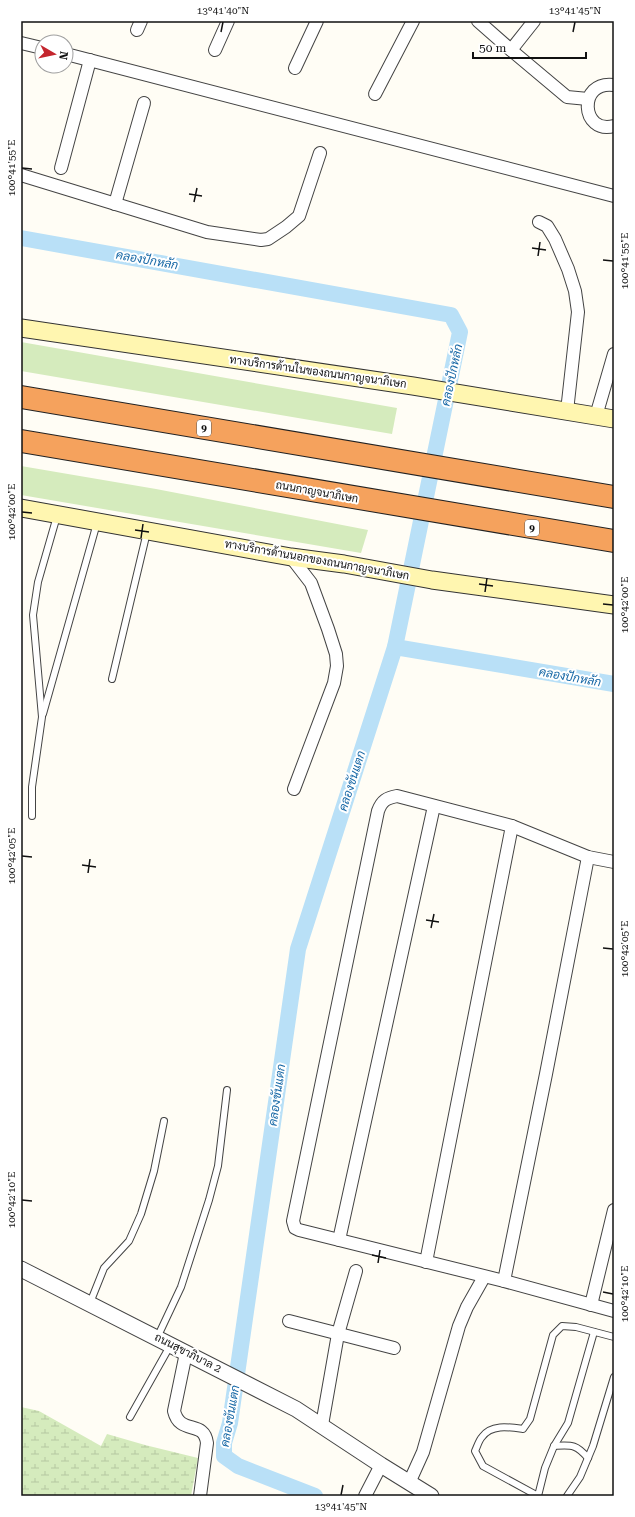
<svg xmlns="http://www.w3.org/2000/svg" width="635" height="1517" viewBox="0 0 635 1517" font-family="'Roboto Serif',Sarabun,serif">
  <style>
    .grass { fill: #d5ebbd }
    .wetland { fill: url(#wetland-marsh) }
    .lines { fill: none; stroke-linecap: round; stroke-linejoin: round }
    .canal { stroke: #b9e0f7; stroke-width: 16 }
    .service-casing { stroke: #444; stroke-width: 8 }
    .minor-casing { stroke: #444; stroke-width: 14 }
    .tertiary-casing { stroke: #444; stroke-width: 17 }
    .secondary-casing { stroke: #333; stroke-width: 19 }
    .motorway-casing { stroke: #222; stroke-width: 24 }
    .service { stroke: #fff; stroke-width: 6 }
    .minor { stroke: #fff; stroke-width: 12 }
    .tertiary { stroke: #fff; stroke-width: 15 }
    .secondary { stroke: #fff6b0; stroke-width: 17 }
    .motorway { stroke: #f5a25d; stroke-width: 22 }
    .ticks { fill: none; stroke: #111; stroke-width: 1.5 }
    .labels { text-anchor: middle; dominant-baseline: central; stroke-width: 4; stroke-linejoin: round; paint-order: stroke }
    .shield { fill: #fff; stroke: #585858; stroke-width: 1 }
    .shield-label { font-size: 10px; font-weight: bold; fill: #111 }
    .street-label { font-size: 11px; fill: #111; stroke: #fff }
    .water-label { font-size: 12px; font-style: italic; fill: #1768a6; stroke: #fff }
    .neatline { fill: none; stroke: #111; stroke-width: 1.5 }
    .ticks-label { font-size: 10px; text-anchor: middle; fill: #111 }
  </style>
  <defs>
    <pattern id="wetland-marsh" width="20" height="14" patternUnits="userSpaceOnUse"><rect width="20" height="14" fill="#d5ebbd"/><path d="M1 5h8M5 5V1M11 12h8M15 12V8" fill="none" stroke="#b6c8a1"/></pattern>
  </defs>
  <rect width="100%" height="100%" fill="#fffdf5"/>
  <g class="grass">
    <path d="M 21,342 L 397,408 L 392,434 L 21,371 Z"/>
    <path d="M 21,466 L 156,489 L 368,530 L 361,553 L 21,495 Z"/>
  </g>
  <path class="wetland" d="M 21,1407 L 39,1411 L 101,1446 L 107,1434 L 145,1445 L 198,1458 L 191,1496 L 21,1496 Z"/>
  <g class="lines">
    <g class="canal">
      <path d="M 21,238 L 451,315 L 460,332 L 395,647 L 298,949 L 230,1423 L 224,1443 L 224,1456 L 238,1466 L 315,1496"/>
      <path d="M 395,647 L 614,684"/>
    </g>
    <defs>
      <g id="service">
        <path d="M 112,679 L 147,532"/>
        <path d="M 43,714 L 97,523"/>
        <path d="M 32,816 L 32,787 L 42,717 L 33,615 L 38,582 L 57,516"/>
        <path d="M 90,1303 L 104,1268 L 129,1241 L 141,1214 L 154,1171 L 164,1121"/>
        <path d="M 157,1338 L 181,1287 L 209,1200 L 218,1166 L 227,1090"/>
        <path d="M 130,1417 L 170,1346"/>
        <path d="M 554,1446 C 572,1445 576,1444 588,1458"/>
        <path d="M 538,1496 L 483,1466 L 475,1451 C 477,1447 479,1440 482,1437 C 491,1424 509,1427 523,1429 L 530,1419 L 553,1335 L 562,1326 L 576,1327 L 614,1337"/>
        <path d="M 538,1496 L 545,1468 L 554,1446 L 568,1423 L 594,1332"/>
        <path d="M 567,1496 L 580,1477 L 593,1446 L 614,1377"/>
      </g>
      <g id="minor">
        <path d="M 478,21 L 511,50 L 567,97 L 588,99"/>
        <path d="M 137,30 L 141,21"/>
        <path d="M 21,43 L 42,48"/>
        <path d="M 215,50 L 228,21"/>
        <path d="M 511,50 L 534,21"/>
        <path d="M 66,54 L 614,196"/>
        <path d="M 295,68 L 317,21"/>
        <path d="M 614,85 C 577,80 581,135 614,126"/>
        <path d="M 375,94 L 413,21"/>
        <path d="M 61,168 L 90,60"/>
        <path d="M 21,175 L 207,232 L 261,240 L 268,239 L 286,227 L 299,216 L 320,153"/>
        <path d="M 115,204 L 144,103"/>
        <path d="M 539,222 L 547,226 L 555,239 L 568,269 L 575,291 L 578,312 L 567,411"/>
        <path d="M 596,416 L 614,354"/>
        <path d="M 291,557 L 311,583 L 328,629 L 336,654 L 337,666 L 334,683 L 294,789"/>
        <path d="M 614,862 L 588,857 L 512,826 L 397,796 C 387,798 382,800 378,811 L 293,1221 L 295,1228 L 299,1230 L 504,1281 L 614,1311"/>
        <path d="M 339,1240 L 434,806"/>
        <path d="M 426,1262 L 512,826"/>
        <path d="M 504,1281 L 546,1074 L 588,857"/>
        <path d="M 591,1305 L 614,1210"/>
        <path d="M 289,1321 L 394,1348"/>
        <path d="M 186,1353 L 174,1411 C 180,1436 204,1419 207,1443 L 200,1496"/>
        <path d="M 322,1425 L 338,1334 L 356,1271"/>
        <path d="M 409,1483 L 423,1452 L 459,1326 L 467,1307 L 484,1277"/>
        <path d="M 365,1496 L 381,1465"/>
      </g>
      <path id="tertiary" d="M 21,1269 L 296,1409 L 381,1465 L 431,1496"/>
      <g id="secondary">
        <path d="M 21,328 L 413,386 L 614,419"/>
        <path d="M 21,508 L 291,557 L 344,564 L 432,580 L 614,605"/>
      </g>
      <g id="motorway">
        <path d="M 21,397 L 614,497"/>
        <path d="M 21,441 L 614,541"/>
      </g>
    </defs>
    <use href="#service" class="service-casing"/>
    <use href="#minor" class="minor-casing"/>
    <use href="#tertiary" class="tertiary-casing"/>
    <use href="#secondary" class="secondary-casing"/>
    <use href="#motorway" class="motorway-casing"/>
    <use href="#service" class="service"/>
    <use href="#minor" class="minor"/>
    <use href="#tertiary" class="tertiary"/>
    <use href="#secondary" class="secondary"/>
    <use href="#motorway" class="motorway"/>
  </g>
  <path class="ticks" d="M 221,32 L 223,22M 573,32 L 575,22M 22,168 L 32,169M 189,194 L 202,196M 194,202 L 197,188M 532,248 L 546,250M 538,256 L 540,242M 603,260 L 613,261M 22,512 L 32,513M 135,530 L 149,532M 141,538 L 143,524M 479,584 L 493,586M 485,592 L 487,578M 603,604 L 613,605M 22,856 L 32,857M 82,865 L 96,867M 88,873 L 90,859M 426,920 L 439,922M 431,928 L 434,914M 603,948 L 613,949M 22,1200 L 32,1201M 372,1255 L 386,1258M 378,1263 L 380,1250M 603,1292 L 613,1294M 341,1495 L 343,1485"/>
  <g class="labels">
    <g class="shield">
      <rect x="197" y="420" width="14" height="16" rx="3"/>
      <rect x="525" y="520" width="14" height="16" rx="3"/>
    </g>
    <g class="shield-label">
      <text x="204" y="428">9</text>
      <text x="532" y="528">9</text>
    </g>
    <g class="street-label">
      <text transform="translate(318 372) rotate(8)">ทางบริการด้านในของถนนกาญจนาภิเษก</text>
      <text transform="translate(317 492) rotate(10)">ถนนกาญจนาภิเษก</text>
      <text transform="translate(317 560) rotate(10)">ทางบริการด้านนอกของถนนกาญจนาภิเษก</text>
      <text transform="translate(188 1353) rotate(27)">ถนนสุขาภิบาล 2</text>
    </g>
    <g class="water-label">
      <text transform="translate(147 260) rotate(10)">คลองปักหลัก</text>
      <text transform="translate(452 375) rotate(-78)">คลองปักหลัก</text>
      <text transform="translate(570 677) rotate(10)">คลองปักหลัก</text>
      <text transform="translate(352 781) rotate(-72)">คลองขันแตก</text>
      <text transform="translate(277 1095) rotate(-82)">คลองขันแตก</text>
      <text transform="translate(230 1416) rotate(-80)">คลองขันแตก</text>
    </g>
  </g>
  <rect width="635" height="1517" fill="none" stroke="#ffffff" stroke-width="44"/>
  <g transform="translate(54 54) rotate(99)"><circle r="19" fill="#ffffff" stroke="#a0a0a0"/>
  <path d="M0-3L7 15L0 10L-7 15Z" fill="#c4262e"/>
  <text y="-6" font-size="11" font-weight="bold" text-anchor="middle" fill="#111111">N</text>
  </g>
  <path d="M473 52v6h113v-6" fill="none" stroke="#111111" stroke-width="2"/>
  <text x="479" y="52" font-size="12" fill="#111111" stroke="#ffffff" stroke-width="3" paint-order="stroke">50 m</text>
  <rect x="22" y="22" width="591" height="1473" class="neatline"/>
  <g class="ticks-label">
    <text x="223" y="14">13°41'40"N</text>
    <text x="575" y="14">13°41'45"N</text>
    <text transform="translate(11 168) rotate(-90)" y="4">100°41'55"E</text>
    <text transform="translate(624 261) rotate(-90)" y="4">100°41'55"E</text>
    <text transform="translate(11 512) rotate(-90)" y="4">100°42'00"E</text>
    <text transform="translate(624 605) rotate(-90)" y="4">100°42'00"E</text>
    <text transform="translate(11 856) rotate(-90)" y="4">100°42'05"E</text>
    <text transform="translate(624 949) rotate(-90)" y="4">100°42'05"E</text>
    <text transform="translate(11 1200) rotate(-90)" y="4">100°42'10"E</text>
    <text transform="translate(624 1294) rotate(-90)" y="4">100°42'10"E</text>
    <text x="341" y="1510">13°41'45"N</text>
  </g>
</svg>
